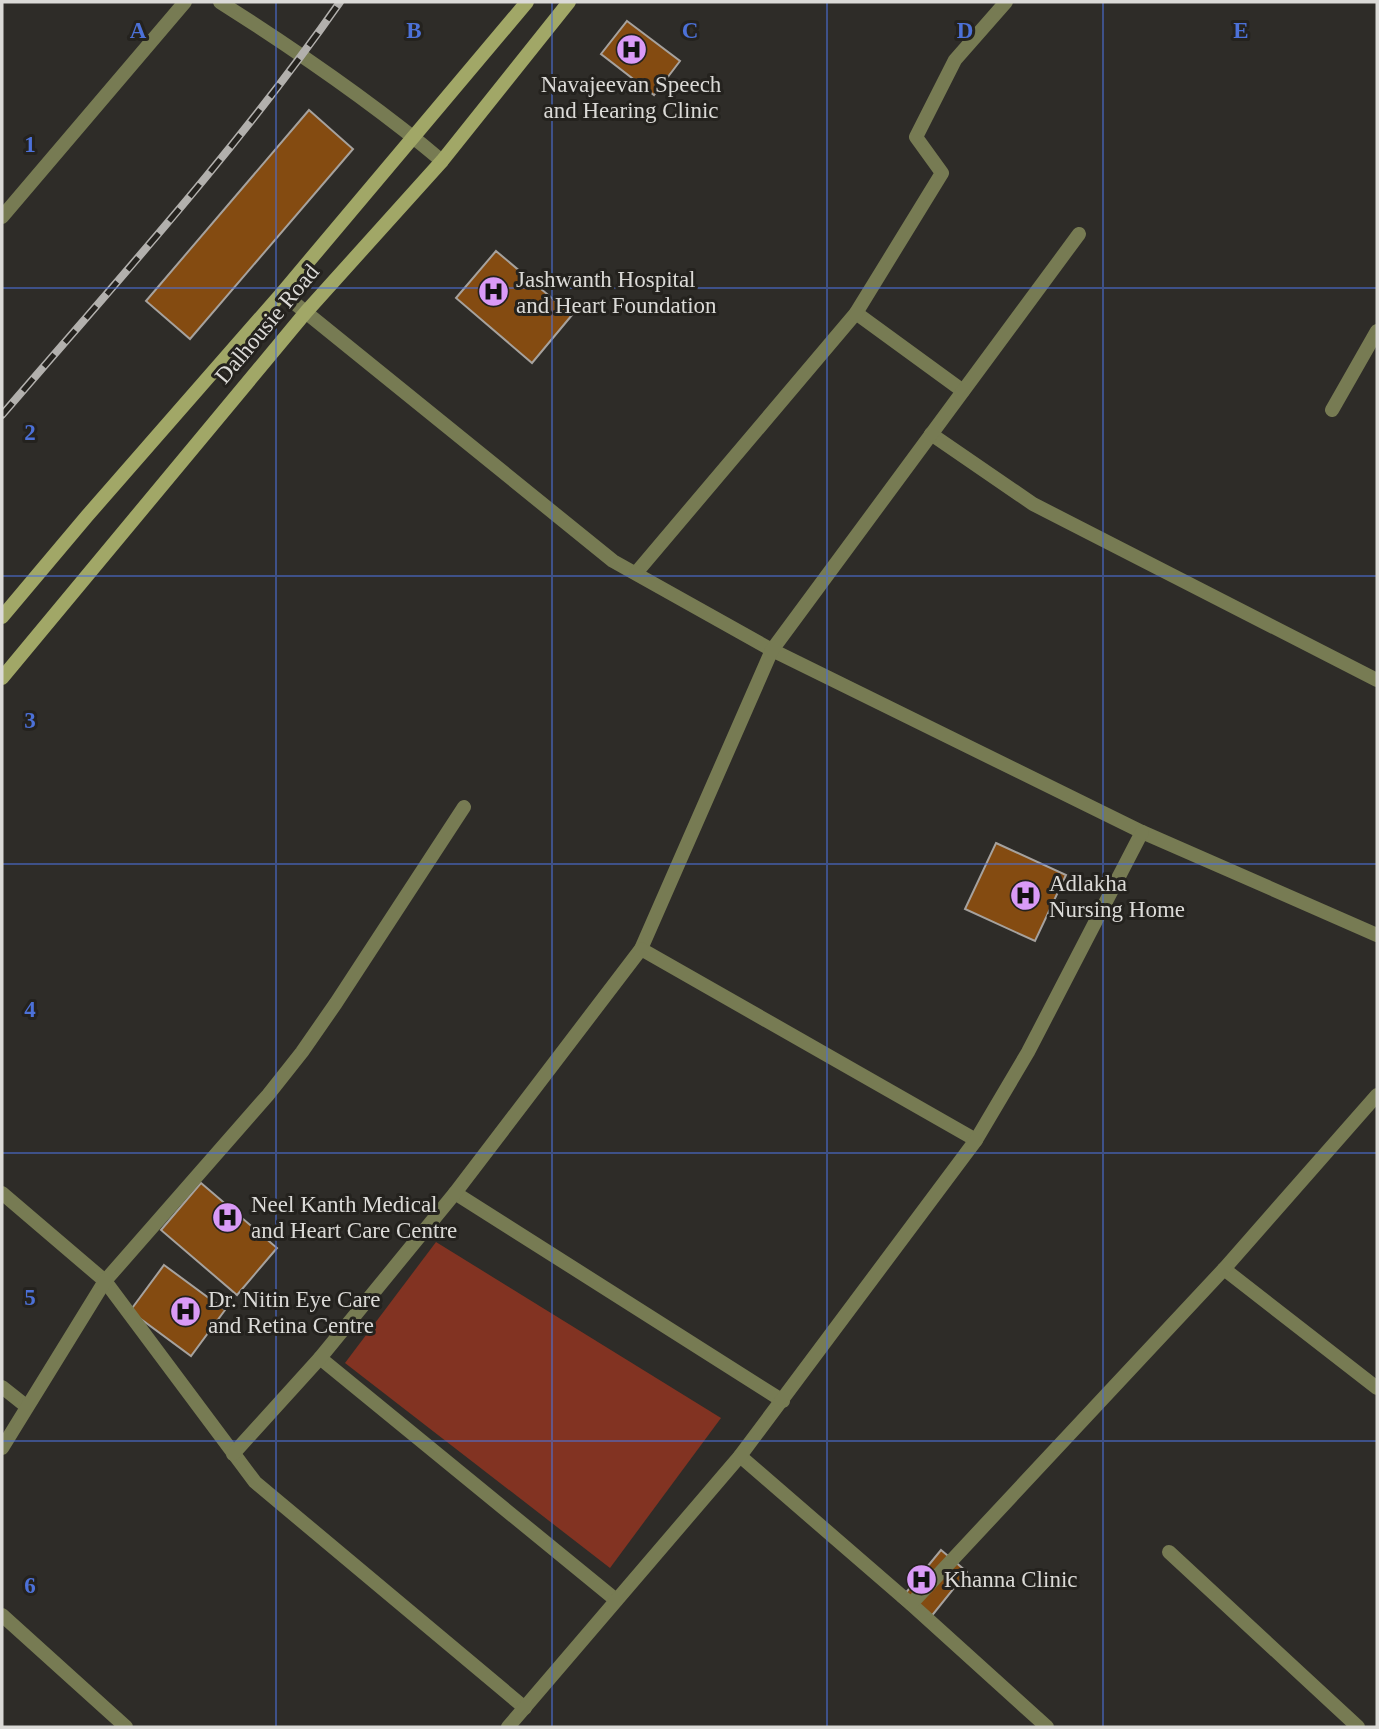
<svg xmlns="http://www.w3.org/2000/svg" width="1379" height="1729" viewBox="0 0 1379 1729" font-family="Georgia,serif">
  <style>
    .green { fill: #823322 }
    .building { fill: #844b11; stroke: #a6a29e; stroke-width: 2 }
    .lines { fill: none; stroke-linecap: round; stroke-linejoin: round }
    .street { stroke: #777b53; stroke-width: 14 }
    .secondary { stroke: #a1a767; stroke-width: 14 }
    .rail-casing { stroke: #b2b0ad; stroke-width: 8 }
    .rail { stroke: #24221e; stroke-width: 5; stroke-dasharray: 16; stroke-linecap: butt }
    .grid { fill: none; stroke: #4c71d8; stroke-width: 2; stroke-opacity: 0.55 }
    .labels { text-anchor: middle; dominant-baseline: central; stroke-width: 6; stroke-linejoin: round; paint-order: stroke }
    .poi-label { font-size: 23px; fill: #dbdad7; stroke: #24221e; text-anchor: start }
    .street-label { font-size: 23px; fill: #dbdad7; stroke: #24221e }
    .grid-label { font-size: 23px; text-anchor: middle; font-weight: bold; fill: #4c71d8; stroke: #24221e; stroke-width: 6; stroke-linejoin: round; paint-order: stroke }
  </style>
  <rect width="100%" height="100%" fill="#2e2c28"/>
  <path class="green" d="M 436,1242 L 721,1418 L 610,1568 L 345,1363 Z"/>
  <g class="building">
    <path d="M 627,21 L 680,61 L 654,95 L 601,54 Z"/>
    <path d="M 309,110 L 353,149 L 190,339 L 146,301 Z"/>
    <path d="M 496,251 L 572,315 L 532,363 L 456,298 Z"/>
    <path d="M 996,843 L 1066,875 L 1035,941 L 965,909 Z"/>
    <path d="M 201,1183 L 277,1248 L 237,1295 L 161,1230 Z"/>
    <path d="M 164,1265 L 225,1310 L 191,1356 L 130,1311 Z"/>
    <path d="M 941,1550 L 967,1572 L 926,1623 L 899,1601 Z"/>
  </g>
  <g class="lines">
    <g class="street">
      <path d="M 220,2 C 297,51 372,102 442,161"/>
      <path d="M 2,217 L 185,2"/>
      <path d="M 282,293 L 613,561 L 772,650 L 1142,832 L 1377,935"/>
      <path d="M 856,313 L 963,391"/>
      <path d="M 1332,410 L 1377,331"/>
      <path d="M 931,434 L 1033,504 L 1377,680"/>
      <path d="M 636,573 L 856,313 L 942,173 L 916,137 L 955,60 L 1006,2"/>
      <path d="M 641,949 L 772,650 L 1079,234"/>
      <path d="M 2,1193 L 105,1281 L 255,1482 L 525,1708"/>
      <path d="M 455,1193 L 783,1401"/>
      <path d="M 1224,1269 L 1377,1388"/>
      <path d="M 320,1358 L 616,1600"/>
      <path d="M 2,1387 L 26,1406"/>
      <path d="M 2,1448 L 105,1281 L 268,1095 L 302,1052 L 336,1003 L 464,807"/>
      <path d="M 233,1454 L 320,1358 L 455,1193 L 641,949 L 976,1140"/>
      <path d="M 740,1456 L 911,1604 L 1047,1727"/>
      <path d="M 1169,1552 L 1358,1727"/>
      <path d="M 911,1604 L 1224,1269 L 1377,1095"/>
      <path d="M 2,1615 L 126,1727"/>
      <path d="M 508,1727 L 740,1456 L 976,1140 L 1028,1052 L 1142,832"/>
    </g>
    <g class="secondary">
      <path d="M 2,617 L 87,516 L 282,293 L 527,2"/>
      <path d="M 2,678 L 306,312 L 442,161 L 569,2"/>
    </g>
    <defs>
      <path id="rail" d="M 2,415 C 118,280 238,148 340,2"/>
    </defs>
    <use href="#rail" class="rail-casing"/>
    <use href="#rail" class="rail"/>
  </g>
  <path class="grid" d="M 276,2 L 276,1727M 552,2 L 552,1727M 827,2 L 827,1727M 1103,2 L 1103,1727M 2,288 L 1377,288M 2,576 L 1377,576M 2,864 L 1377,864M 2,1153 L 1377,1153M 2,1441 L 1377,1441"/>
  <defs>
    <symbol id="hospital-disc" viewBox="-11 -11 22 22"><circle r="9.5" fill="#d99af7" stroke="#24221e"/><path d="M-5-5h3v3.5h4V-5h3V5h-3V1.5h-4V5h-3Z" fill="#111"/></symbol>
  </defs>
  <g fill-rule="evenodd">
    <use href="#hospital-disc" x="614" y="32" width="35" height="35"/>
    <use href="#hospital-disc" x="476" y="274" width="35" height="35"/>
    <use href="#hospital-disc" x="1008" y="878" width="35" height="35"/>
    <use href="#hospital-disc" x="210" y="1200" width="35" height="35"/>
    <use href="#hospital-disc" x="168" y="1294" width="35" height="35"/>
    <use href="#hospital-disc" x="904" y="1562" width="35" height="35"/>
  </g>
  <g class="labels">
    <g class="poi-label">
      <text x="631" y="84" text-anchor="middle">Navajeevan Speech<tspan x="631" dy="26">and Hearing Clinic</tspan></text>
      <text x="516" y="279">Jashwanth Hospital<tspan x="516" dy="26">and Heart Foundation</tspan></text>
      <text x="1049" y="883">Adlakha<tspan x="1049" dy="26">Nursing Home</tspan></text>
      <text x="251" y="1204">Neel Kanth Medical<tspan x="251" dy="26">and Heart Care Centre</tspan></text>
      <text x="208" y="1299">Dr. Nitin Eye Care<tspan x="208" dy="26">and Retina Centre</tspan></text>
      <text x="944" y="1579">Khanna Clinic</text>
    </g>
    <g class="street-label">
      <text transform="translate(267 324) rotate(-50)">Dalhousie Road</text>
    </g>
  </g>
  <g class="grid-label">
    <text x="138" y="38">A</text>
    <text x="414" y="38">B</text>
    <text x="690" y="38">C</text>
    <text x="965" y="38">D</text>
    <text x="1241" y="38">E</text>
    <text x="30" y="152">1</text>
    <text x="30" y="440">2</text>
    <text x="30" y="728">3</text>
    <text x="30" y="1017">4</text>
    <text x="30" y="1305">5</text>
    <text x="30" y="1593">6</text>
  </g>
  <rect width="1379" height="1729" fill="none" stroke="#dbdad7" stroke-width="7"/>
</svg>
